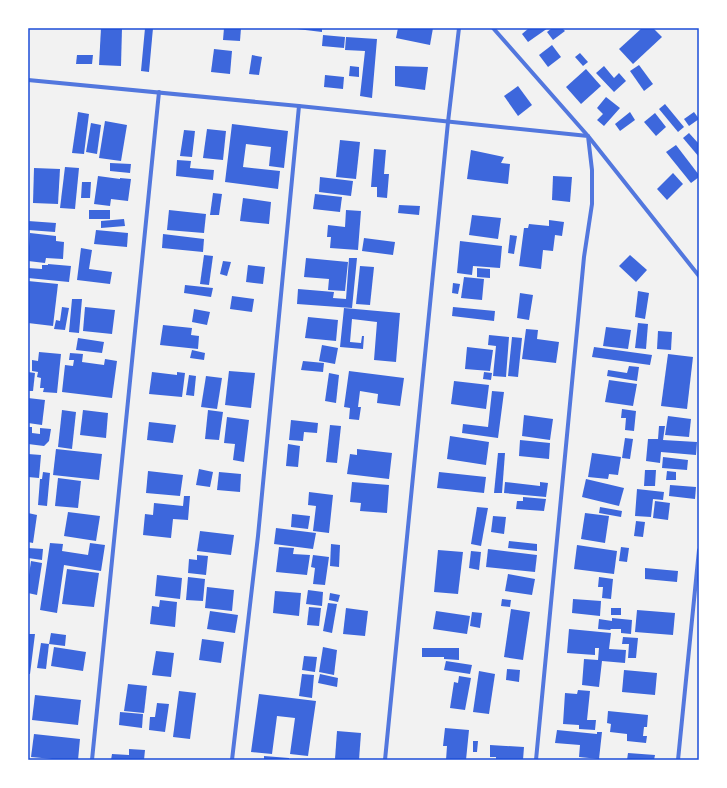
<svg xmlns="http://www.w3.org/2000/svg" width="727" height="788" viewBox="0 0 727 788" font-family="'DejaVu Sans',sans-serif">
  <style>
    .building { fill: #3d67dc }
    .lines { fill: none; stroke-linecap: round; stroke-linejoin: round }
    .minor { stroke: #5277de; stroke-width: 4 }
    .neatline { fill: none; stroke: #1d4ed8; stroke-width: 1.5 }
  </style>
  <rect width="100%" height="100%" fill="#f2f2f2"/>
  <g class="building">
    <path d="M 101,28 L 122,28 L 121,66 L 99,65 Z"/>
    <path d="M 145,28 L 153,28 L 149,72 L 141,71 Z"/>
    <path d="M 224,28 L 241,28 L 240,41 L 223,40 Z"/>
    <path d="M 297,28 L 322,28 L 322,32 L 297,29 Z"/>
    <path d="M 398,28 L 433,28 L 430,45 L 396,38 Z"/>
    <path d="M 529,28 L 548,28 L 528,42 L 522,34 Z"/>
    <path d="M 552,28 L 562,28 L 565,31 L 553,40 L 547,32 Z"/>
    <path d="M 642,28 L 653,28 L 662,37 L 633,64 L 619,49 Z"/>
    <path d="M 323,35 L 345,37 L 344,48 L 322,46 Z"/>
    <path d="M 346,37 L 377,39 L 372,98 L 360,96 L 365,51 L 345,50 Z"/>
    <path d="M 552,45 L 561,57 L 548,67 L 539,55 Z"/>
    <path d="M 214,49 L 232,51 L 230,74 L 211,72 Z"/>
    <path d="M 580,53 L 588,62 L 583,66 L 575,57 Z"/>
    <path d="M 77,55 L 93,55 L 92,64 L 76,64 Z"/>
    <path d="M 252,55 L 262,57 L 259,75 L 249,74 Z"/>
    <path d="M 639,65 L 653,84 L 644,91 L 630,71 Z"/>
    <path d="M 350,66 L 359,67 L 359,77 L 349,76 Z"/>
    <path d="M 395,66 L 428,67 L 425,90 L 395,86 Z"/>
    <path d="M 604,66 L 614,78 L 619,73 L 626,81 L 614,92 L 596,73 Z"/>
    <path d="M 586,69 L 601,86 L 581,104 L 566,87 Z"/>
    <path d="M 325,75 L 344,77 L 343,89 L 324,87 Z"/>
    <path d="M 518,86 L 532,105 L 518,116 L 504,96 Z"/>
    <path d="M 606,97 L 620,108 L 604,126 L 597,120 L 603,114 L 597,108 Z"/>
    <path d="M 665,104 L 684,127 L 678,132 L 659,109 Z"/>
    <path d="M 78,112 L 89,114 L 84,154 L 72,153 Z"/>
    <path d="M 630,112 L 635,120 L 620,131 L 615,124 Z"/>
    <path d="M 694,112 L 699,119 L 689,126 L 684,119 Z"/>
    <path d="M 655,113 L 666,127 L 656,136 L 644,122 Z"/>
    <path d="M 105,121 L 127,125 L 121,161 L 99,158 Z"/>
    <path d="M 91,123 L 101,125 L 97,154 L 86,152 Z"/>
    <path d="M 232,124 L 288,131 L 284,168 L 269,166 L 271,147 L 246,144 L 243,167 L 280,171 L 278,189 L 225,182 Z"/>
    <path d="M 207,129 L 226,131 L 223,160 L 203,158 Z"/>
    <path d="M 184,130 L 195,131 L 192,157 L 180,156 Z"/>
    <path d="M 689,133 L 699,144 L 699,157 L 683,138 Z"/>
    <path d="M 340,140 L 360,142 L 356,179 L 336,177 Z"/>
    <path d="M 676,145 L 699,175 L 699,177 L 691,183 L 666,152 Z"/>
    <path d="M 374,149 L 386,150 L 384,174 L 389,174 L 387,198 L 377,197 L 377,187 L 371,187 Z"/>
    <path d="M 471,150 L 504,157 L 501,163 L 510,164 L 508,184 L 467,179 Z"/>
    <path d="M 177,160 L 191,161 L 190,168 L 214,170 L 213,180 L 176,176 Z"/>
    <path d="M 110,163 L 131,164 L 130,173 L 110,171 Z"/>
    <path d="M 65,167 L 79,168 L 75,209 L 60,208 Z"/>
    <path d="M 34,168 L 60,169 L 58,204 L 33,203 Z"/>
    <path d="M 673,173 L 683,184 L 667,200 L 657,189 Z"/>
    <path d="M 98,176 L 120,179 L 120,178 L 131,179 L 128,201 L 111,199 L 110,206 L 94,204 Z"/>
    <path d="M 553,176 L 572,177 L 570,202 L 552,200 Z"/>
    <path d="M 320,177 L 353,181 L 351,196 L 319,192 Z"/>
    <path d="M 82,182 L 91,182 L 90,198 L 81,198 Z"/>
    <path d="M 213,193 L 222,194 L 219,215 L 210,215 Z"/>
    <path d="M 315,194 L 342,197 L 340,212 L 313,209 Z"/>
    <path d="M 243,198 L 271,202 L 269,224 L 240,221 Z"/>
    <path d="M 399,205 L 420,206 L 419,215 L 398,213 Z"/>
    <rect x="89" y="210" width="21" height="9"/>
    <path d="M 169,210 L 206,214 L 204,233 L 167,230 Z"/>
    <path d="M 346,210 L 361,211 L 358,250 L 330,248 L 331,237 L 327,237 L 328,225 L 345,227 Z"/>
    <path d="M 472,215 L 501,218 L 498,239 L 469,235 Z"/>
    <path d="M 124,219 L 125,226 L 101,228 L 101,221 Z"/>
    <path d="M 549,220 L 564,222 L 562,236 L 555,235 L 553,251 L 543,250 L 541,269 L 519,266 L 524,228 L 528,228 L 529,224 L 549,226 Z"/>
    <path d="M 28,221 L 56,223 L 55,232 L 28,230 Z"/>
    <path d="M 96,230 L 128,233 L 127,247 L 94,244 Z"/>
    <path d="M 30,233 L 56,236 L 56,241 L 64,242 L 63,259 L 46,258 L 45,263 L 28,261 Z"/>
    <path d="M 163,234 L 204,239 L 203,252 L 162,248 Z"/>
    <path d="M 510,235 L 517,236 L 514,254 L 508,253 Z"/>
    <path d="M 364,238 L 395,242 L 393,255 L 362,251 Z"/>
    <path d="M 460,241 L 502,246 L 500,268 L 473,266 L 472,275 L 457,273 Z"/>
    <path d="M 81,248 L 92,250 L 89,269 L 112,272 L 110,284 L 77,280 Z"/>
    <path d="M 204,255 L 213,256 L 209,285 L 200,284 Z"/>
    <path d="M 630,255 L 647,270 L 636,282 L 619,266 Z"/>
    <path d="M 306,258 L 348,262 L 345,291 L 328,290 L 329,279 L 304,277 Z"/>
    <path d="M 349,258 L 357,258 L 352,308 L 297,304 L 298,289 L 334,292 L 333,298 L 346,299 Z"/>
    <path d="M 223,261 L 231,262 L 227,276 L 220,274 Z"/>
    <path d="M 48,264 L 71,266 L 69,282 L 28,278 L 28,268 L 42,269 L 42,265 L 48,265 Z"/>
    <path d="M 248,265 L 265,267 L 263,284 L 246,282 Z"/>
    <path d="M 360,266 L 374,267 L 370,305 L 356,304 Z"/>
    <path d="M 477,268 L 490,269 L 490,278 L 477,277 Z"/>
    <path d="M 464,277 L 484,279 L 482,300 L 461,298 Z"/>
    <path d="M 28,281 L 58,284 L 53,326 L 28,323 Z"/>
    <path d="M 453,283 L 460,284 L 458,294 L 452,293 Z"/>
    <path d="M 185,285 L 213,288 L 211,297 L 184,293 Z"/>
    <path d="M 638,291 L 649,293 L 645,319 L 635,317 Z"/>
    <path d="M 520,293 L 533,295 L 529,320 L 517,318 Z"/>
    <path d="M 232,296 L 254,299 L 252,312 L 230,309 Z"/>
    <path d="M 72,299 L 82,299 L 79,333 L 69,332 Z"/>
    <path d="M 62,307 L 69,308 L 65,330 L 54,329 L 56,320 L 60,321 Z"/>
    <path d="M 85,307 L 115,310 L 112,334 L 83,331 Z"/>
    <path d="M 453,307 L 495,311 L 494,321 L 452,316 Z"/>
    <path d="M 344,308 L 400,313 L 396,362 L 374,360 L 377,322 L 352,319 L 350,342 L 361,343 L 362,336 L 364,336 L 363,349 L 340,347 Z"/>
    <path d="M 194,309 L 210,312 L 207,325 L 192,322 Z"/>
    <path d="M 308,317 L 338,320 L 336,341 L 305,338 Z"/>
    <path d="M 638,323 L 648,324 L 646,349 L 635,348 Z"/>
    <path d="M 163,325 L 192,328 L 191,335 L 199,336 L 198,349 L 160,345 Z"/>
    <path d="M 606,327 L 631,330 L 628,349 L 603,346 Z"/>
    <path d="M 526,329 L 538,330 L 537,339 L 559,342 L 556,363 L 522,359 Z"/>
    <path d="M 658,331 L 672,332 L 671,350 L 657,349 Z"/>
    <path d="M 489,335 L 509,337 L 506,377 L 493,376 L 496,346 L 488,345 Z"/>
    <path d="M 512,337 L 522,338 L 518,377 L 508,376 Z"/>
    <path d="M 78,338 L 104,342 L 102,353 L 76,350 Z"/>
    <path d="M 322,345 L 338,348 L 335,364 L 319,361 Z"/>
    <path d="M 467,347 L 493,350 L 490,371 L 465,369 Z"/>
    <path d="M 594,347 L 652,355 L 650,365 L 592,357 Z"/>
    <path d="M 192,350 L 205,353 L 204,360 L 190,358 Z"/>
    <path d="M 39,352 L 61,354 L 57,393 L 43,392 L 44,388 L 40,388 L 41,378 L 37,377 L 38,372 L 32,371 L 32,360 L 38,361 Z"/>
    <path d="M 70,353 L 83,354 L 82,362 L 104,365 L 105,359 L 117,361 L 112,398 L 62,392 L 65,365 L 73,366 L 74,360 L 69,360 Z"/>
    <path d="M 668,354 L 693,357 L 687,409 L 661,406 Z"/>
    <path d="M 303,361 L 324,363 L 323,372 L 301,370 Z"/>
    <path d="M 629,366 L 639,367 L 637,381 L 607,376 L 608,370 L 627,373 Z"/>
    <path d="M 229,371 L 255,373 L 251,408 L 225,405 Z"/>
    <path d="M 349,371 L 404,378 L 400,406 L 377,403 L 378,394 L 360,391 L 358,407 L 361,407 L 359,420 L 349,419 L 350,408 L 344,407 Z"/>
    <path d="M 28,372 L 35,373 L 33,391 L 28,391 Z"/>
    <path d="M 152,372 L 177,375 L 177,372 L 185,373 L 182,397 L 149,394 Z"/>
    <path d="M 484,372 L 492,373 L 491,380 L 483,379 Z"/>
    <path d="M 329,373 L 339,375 L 336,403 L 325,401 Z"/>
    <path d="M 189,375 L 196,376 L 194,396 L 186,395 Z"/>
    <path d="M 206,376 L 222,378 L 217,409 L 201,407 Z"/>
    <path d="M 609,380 L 637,384 L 633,406 L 605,402 Z"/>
    <path d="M 454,381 L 489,385 L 486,409 L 451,404 Z"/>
    <path d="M 492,391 L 504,392 L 498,438 L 462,433 L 463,424 L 488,427 Z"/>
    <path d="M 28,398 L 45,400 L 42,425 L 28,423 Z"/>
    <path d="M 622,409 L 636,411 L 634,431 L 625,430 L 626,418 L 621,418 Z"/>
    <path d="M 62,410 L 76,412 L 72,449 L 58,447 Z"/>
    <path d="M 83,410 L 108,413 L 106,438 L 80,435 Z"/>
    <path d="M 208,410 L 223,412 L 219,440 L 205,439 Z"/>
    <path d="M 524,415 L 553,419 L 550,440 L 522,436 Z"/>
    <path d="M 668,416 L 691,419 L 689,437 L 665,435 Z"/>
    <path d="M 227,417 L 249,420 L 244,462 L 233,460 L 235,444 L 224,443 Z"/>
    <path d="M 291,420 L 318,423 L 317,433 L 304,432 L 303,441 L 289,440 Z"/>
    <path d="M 149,422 L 176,425 L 173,443 L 147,440 Z"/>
    <path d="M 330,425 L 341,426 L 337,463 L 326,462 Z"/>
    <path d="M 659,426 L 665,426 L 663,440 L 697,442 L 696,455 L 661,452 L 660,463 L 646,461 L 648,439 L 658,439 Z"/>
    <path d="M 28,427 L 32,427 L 32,433 L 40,434 L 40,428 L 51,429 L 49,441 L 44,446 L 28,444 Z"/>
    <path d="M 450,436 L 489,442 L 486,465 L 447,459 Z"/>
    <path d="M 625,438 L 633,439 L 630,459 L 622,458 Z"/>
    <path d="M 520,440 L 550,443 L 549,459 L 519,456 Z"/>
    <path d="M 288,444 L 300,446 L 298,467 L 286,466 Z"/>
    <path d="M 56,449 L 102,454 L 99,480 L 53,475 Z"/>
    <path d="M 357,449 L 392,453 L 389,479 L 347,474 L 350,454 L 357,455 Z"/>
    <path d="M 498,453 L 505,453 L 502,493 L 494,493 Z"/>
    <path d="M 592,453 L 621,457 L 618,475 L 609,474 L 608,479 L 588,477 Z"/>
    <path d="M 28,454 L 41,455 L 39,478 L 28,477 Z"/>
    <path d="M 663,457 L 688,460 L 687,470 L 662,468 Z"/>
    <path d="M 199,469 L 213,472 L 210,487 L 196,485 Z"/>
    <path d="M 645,470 L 656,470 L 655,486 L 644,486 Z"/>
    <path d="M 148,471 L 183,475 L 180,496 L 146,493 Z"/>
    <path d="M 667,471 L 676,472 L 676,480 L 666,480 Z"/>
    <path d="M 43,472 L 50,473 L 47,506 L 38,505 L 40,479 L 42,479 Z"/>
    <path d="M 219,472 L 241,474 L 240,492 L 217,490 Z"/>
    <path d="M 439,472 L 486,477 L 484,493 L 437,488 Z"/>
    <path d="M 58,478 L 81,481 L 78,508 L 55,506 Z"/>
    <path d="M 586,479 L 624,488 L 619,506 L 582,497 Z"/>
    <path d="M 352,482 L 389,485 L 387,513 L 360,511 L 361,503 L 350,502 Z"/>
    <path d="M 505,482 L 540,486 L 540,482 L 548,483 L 546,497 L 504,493 Z"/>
    <path d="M 670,485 L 696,487 L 695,499 L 669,496 Z"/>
    <path d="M 637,489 L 664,492 L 663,500 L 653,499 L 651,517 L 635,516 Z"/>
    <path d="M 309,492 L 333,495 L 329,533 L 313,531 L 316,506 L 308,505 Z"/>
    <path d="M 184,496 L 190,496 L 188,520 L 173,519 L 171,538 L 143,535 L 145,514 L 153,515 L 154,503 L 183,506 Z"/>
    <path d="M 523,497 L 546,499 L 544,511 L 516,509 L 517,501 L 523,501 Z"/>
    <path d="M 655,501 L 670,503 L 668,520 L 653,518 Z"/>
    <path d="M 477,507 L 488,508 L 481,546 L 471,544 Z"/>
    <path d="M 600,507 L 622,511 L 621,517 L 599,513 Z"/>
    <path d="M 68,512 L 100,516 L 96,541 L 64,536 Z"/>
    <path d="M 28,513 L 37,515 L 33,543 L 28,542 Z"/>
    <path d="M 585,513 L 609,516 L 605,543 L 581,539 Z"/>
    <path d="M 292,514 L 310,516 L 308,529 L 291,527 Z"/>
    <path d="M 493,516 L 506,517 L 504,534 L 491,532 Z"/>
    <path d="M 636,521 L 645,522 L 643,537 L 634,536 Z"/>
    <path d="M 276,528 L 316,533 L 313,549 L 274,544 Z"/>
    <path d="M 200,531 L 234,535 L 231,555 L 197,551 Z"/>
    <path d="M 509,541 L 537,544 L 537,551 L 508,548 Z"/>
    <path d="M 50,543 L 63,544 L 62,551 L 88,555 L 90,543 L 105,545 L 101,571 L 64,565 L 57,613 L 40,610 Z"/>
    <path d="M 331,544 L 340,545 L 339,567 L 330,566 Z"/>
    <path d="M 577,545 L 617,551 L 614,574 L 574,569 Z"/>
    <path d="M 279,547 L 294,548 L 293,554 L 310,555 L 307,575 L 276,572 Z"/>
    <path d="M 621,547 L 629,548 L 627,562 L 619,561 Z"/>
    <path d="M 28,548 L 43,549 L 42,560 L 28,558 Z"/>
    <path d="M 488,549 L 537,555 L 535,572 L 486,567 Z"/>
    <path d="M 438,550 L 463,552 L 458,594 L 434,592 Z"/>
    <path d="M 471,551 L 481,552 L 479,570 L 469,568 Z"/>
    <path d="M 197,555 L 208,556 L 206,575 L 188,573 L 189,559 L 197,560 Z"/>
    <path d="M 313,555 L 329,557 L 325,585 L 313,584 L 315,568 L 311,567 Z"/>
    <path d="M 31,561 L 42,563 L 37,595 L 28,593 L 28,582 Z"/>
    <path d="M 645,568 L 678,571 L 677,582 L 645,579 Z"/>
    <path d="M 67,569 L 99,573 L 94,607 L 62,604 Z"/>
    <path d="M 508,574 L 535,579 L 532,595 L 505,591 Z"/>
    <path d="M 157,575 L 182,578 L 180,599 L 155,596 Z"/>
    <path d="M 188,577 L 205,579 L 203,601 L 186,600 Z"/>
    <path d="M 599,577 L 613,579 L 611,599 L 602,598 L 603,587 L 598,587 Z"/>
    <path d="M 207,587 L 234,590 L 232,611 L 205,608 Z"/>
    <path d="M 308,590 L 323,592 L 322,606 L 306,604 Z"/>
    <path d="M 275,591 L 301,593 L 299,616 L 273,613 Z"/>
    <path d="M 330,593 L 340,595 L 338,602 L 329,600 Z"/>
    <path d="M 502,599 L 511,600 L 510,607 L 501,606 Z"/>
    <path d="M 573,599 L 601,601 L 600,616 L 572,613 Z"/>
    <path d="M 160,600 L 177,602 L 175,627 L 150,624 L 152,606 L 159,607 Z"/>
    <path d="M 328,603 L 337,604 L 332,633 L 323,631 Z"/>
    <path d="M 309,607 L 321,608 L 319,626 L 307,625 Z"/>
    <path d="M 346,608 L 368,611 L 365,636 L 343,634 Z"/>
    <rect x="611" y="608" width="10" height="7"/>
    <path d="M 511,609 L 530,612 L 523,660 L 504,657 Z"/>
    <path d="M 637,610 L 675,613 L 673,635 L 635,632 Z"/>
    <path d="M 210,611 L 238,615 L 235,633 L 207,629 Z"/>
    <path d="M 436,611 L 470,616 L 467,634 L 433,629 Z"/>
    <path d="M 472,612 L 482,613 L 480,628 L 470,626 Z"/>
    <path d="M 612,618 L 632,620 L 631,634 L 621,633 L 621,629 L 611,629 L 610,630 L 598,629 L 599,619 L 612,621 Z"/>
    <path d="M 569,629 L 611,633 L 609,649 L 626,650 L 625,663 L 602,661 L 599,687 L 582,685 L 584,659 L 598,660 L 599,648 L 595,648 L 595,655 L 567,653 Z"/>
    <path d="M 51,633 L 66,635 L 65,646 L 49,644 Z"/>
    <path d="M 28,634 L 35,634 L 30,674 L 28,674 Z"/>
    <path d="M 623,637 L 638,638 L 636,658 L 628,658 L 629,644 L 622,644 Z"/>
    <path d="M 202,639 L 224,642 L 221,663 L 199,660 Z"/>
    <path d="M 41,643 L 49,644 L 46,669 L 37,668 Z"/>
    <path d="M 54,647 L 86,652 L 83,671 L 51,666 Z"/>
    <path d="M 323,647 L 337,650 L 334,675 L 319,672 Z"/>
    <path d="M 422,648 L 459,648 L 459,660 L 444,659 L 444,657 L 422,657 Z"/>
    <path d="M 156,651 L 174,653 L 171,677 L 152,675 Z"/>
    <path d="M 304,656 L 317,657 L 315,672 L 302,670 Z"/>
    <path d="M 446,661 L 472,665 L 470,674 L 444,670 Z"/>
    <path d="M 507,669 L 520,670 L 519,682 L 506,680 Z"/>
    <path d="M 624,670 L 657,673 L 655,695 L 622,692 Z"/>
    <path d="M 479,671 L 495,674 L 489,714 L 473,712 Z"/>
    <path d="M 302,674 L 314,675 L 312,698 L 299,696 Z"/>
    <path d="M 320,674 L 338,678 L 337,687 L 318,683 Z"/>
    <path d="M 459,676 L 471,678 L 465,710 L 450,708 L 454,682 L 458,683 Z"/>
    <path d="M 128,684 L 147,686 L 144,713 L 124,711 Z"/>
    <path d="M 578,690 L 590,691 L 587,720 L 596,720 L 595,730 L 579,729 L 579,725 L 563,724 L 565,693 L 577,694 Z"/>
    <path d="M 179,691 L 196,693 L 190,739 L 173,737 Z"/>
    <path d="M 259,694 L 316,701 L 308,756 L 290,754 L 295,718 L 277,716 L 272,754 L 251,752 Z"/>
    <path d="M 35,695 L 81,700 L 78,725 L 32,720 Z"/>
    <path d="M 157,703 L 169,704 L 165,732 L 149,730 L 150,717 L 155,717 Z"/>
    <path d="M 608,711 L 648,715 L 647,727 L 644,727 L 643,736 L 647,736 L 646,743 L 627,741 L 627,734 L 610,732 L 611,724 L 607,723 Z"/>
    <path d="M 120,712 L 143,714 L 142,728 L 119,725 Z"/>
    <path d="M 445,728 L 469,730 L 466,760 L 446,760 L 447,746 L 443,746 Z"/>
    <path d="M 557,730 L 597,734 L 597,732 L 602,732 L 599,759 L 579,757 L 580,745 L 555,743 Z"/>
    <path d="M 337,731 L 361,733 L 359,760 L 335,759 Z"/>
    <path d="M 34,734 L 80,739 L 78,760 L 63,760 L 31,757 Z"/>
    <path d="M 473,741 L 478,741 L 477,752 L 473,752 Z"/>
    <path d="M 490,745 L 524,747 L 523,760 L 496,760 L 496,757 L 490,757 Z"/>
    <path d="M 129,749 L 145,750 L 144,760 L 111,760 L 112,754 L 129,755 Z"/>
    <path d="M 628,753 L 655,755 L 654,760 L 627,760 Z"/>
    <path d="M 264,756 L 289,758 L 289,760 L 264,760 Z"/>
  </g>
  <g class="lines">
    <g class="minor">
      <path d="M 493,28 L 588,136 L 699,276"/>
      <path d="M 28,80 L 299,106 L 588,136 L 592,170 L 592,204 L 584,257 L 536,760"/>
      <path d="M 92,760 L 159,92"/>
      <path d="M 232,760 L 258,536 L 299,106"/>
      <path d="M 385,760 L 448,122 L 459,28"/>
      <path d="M 678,760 L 699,550"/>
    </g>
  </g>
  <rect width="727" height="788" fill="none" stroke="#ffffff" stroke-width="58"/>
  <rect x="29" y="29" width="669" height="730" class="neatline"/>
</svg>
